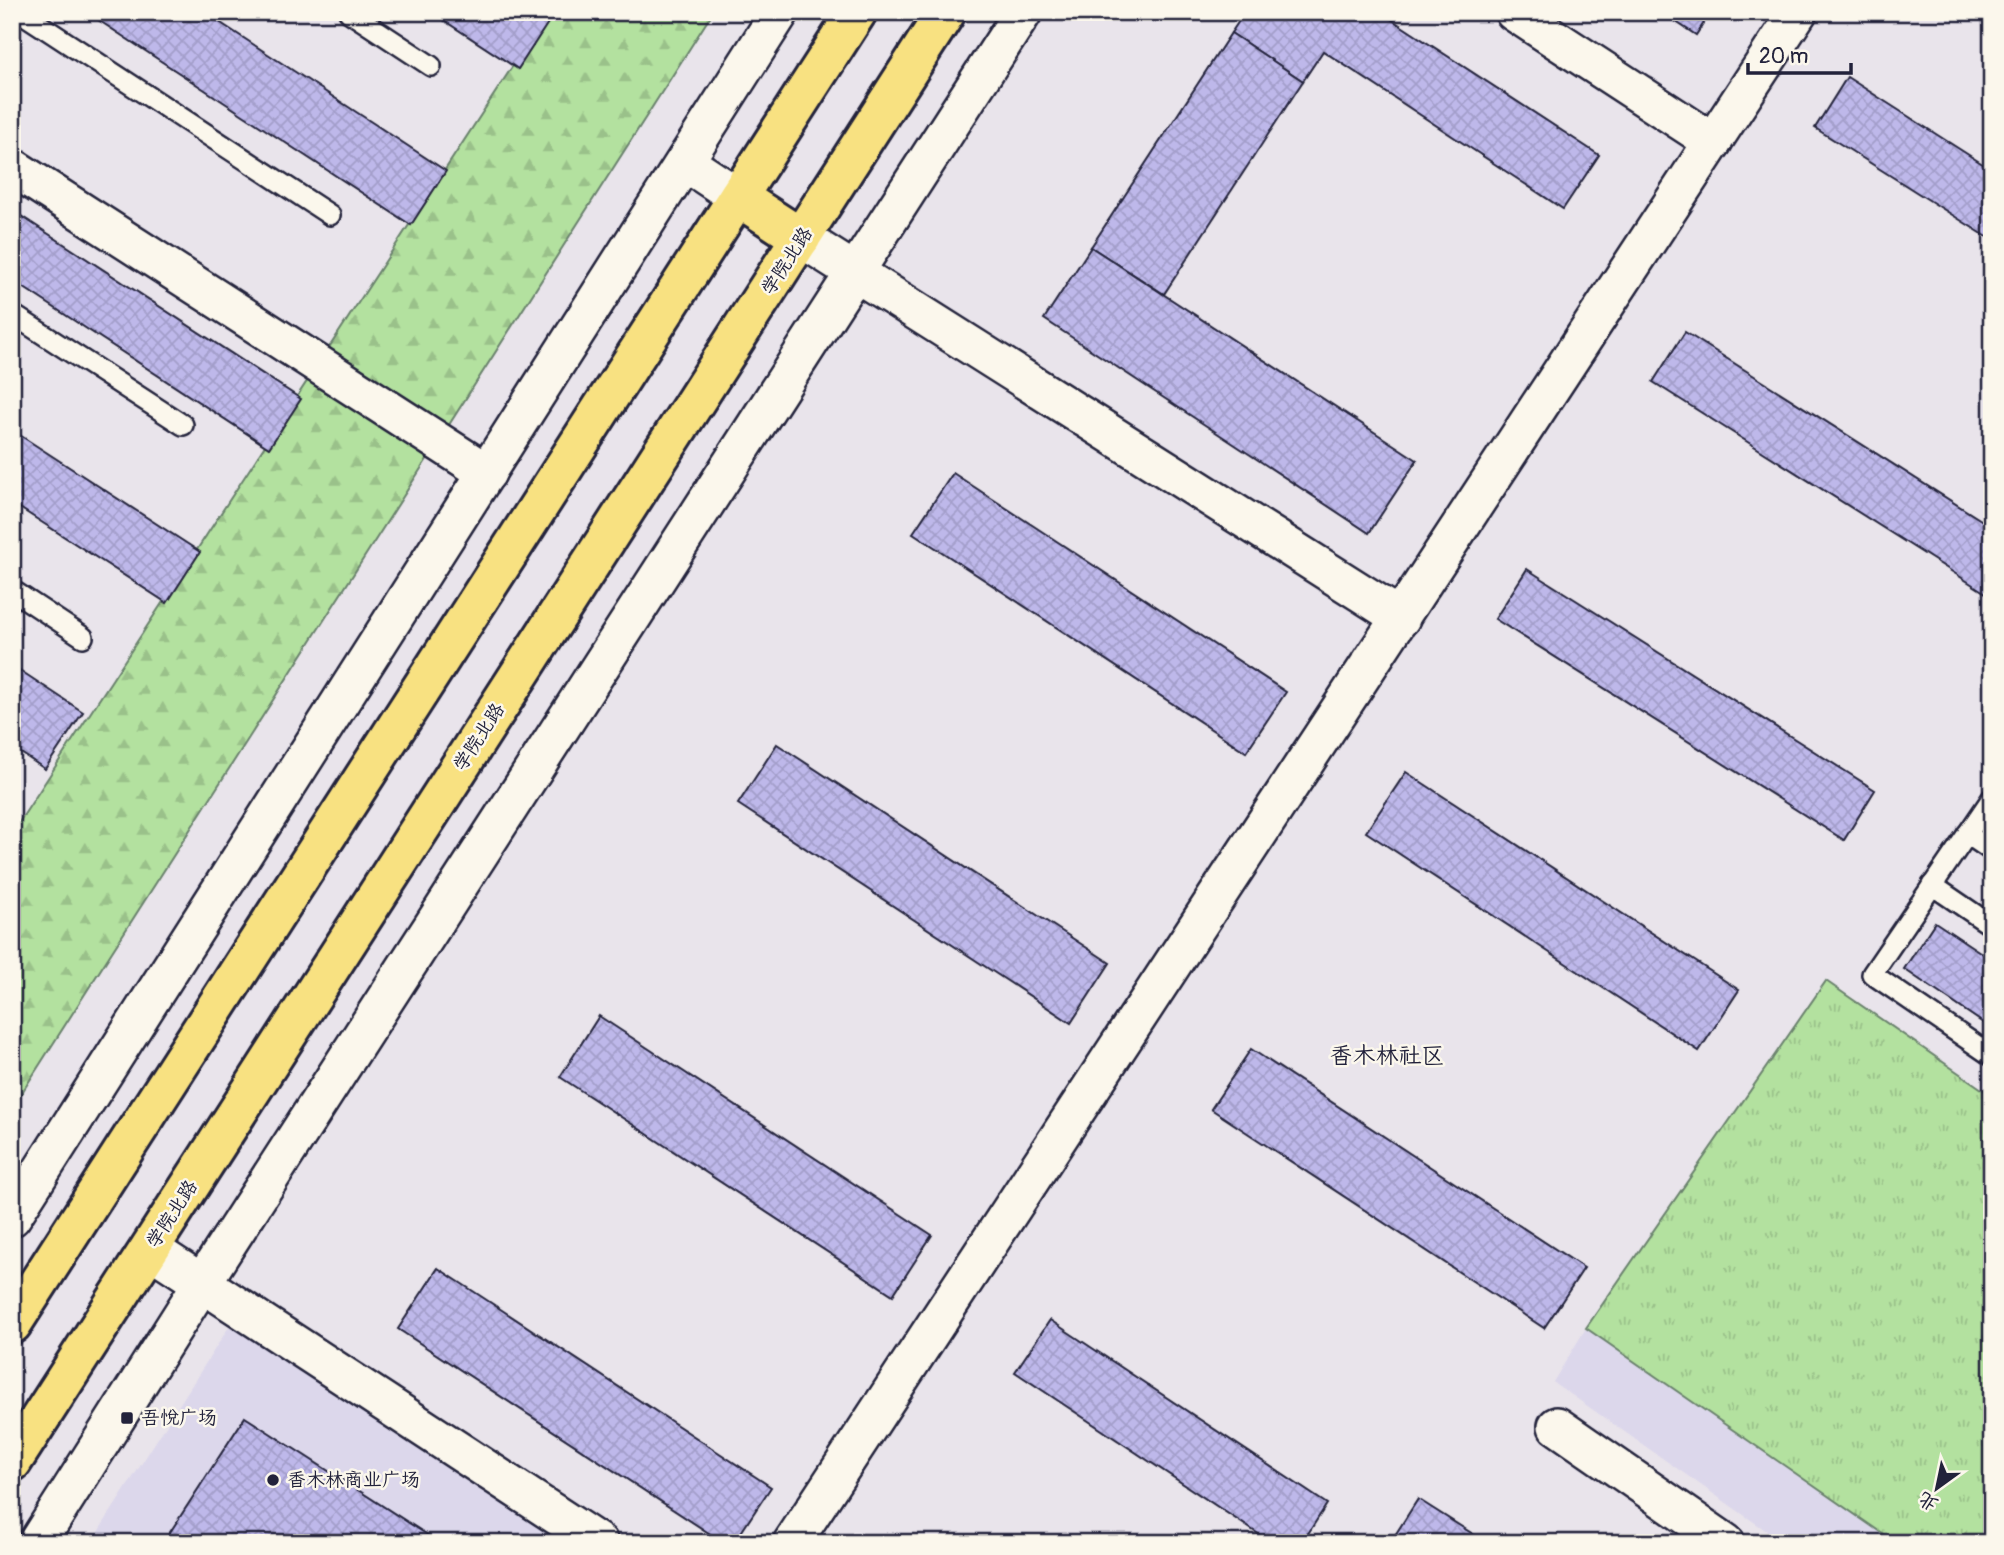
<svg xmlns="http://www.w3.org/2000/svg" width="2004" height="1555" viewBox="0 0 2004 1555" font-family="Pangolin,'LXGW WenKai TC',sans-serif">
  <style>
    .built { fill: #dcd7eb }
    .grass { fill: url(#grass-tufts); stroke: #6a826d; stroke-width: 2 }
    .forest { fill: url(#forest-firs); stroke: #6a826d; stroke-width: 2 }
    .building { fill: url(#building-cross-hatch); stroke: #22223b; stroke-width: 2 }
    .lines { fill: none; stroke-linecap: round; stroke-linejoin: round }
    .lane-casing { stroke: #22223b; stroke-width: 24 }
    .street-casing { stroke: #22223b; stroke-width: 42 }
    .primary-casing { stroke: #22223b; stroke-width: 44 }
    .lane { stroke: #fbf7ec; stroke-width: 19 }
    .street { stroke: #fbf7ec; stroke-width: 37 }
    .primary { stroke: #f8e181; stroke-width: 38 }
    .poi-dot { fill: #22223b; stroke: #fbf7ec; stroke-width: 2.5 }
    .labels { text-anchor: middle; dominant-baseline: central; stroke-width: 5; stroke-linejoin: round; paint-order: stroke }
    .street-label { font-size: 19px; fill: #22223b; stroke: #fbf7ec }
    .poi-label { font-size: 19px; fill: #22223b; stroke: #fbf7ec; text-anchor: start }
    .quarter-label { font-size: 23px; fill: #22223b; stroke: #fbf7ec }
  </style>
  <defs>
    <pattern id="grass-tufts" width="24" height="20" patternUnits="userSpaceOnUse" patternTransform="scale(1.75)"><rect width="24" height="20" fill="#b3e19f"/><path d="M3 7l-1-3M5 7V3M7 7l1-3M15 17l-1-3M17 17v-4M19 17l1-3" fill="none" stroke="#9ac18a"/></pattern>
    <pattern id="forest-firs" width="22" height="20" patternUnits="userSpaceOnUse" patternTransform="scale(1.75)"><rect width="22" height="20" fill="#b3e19f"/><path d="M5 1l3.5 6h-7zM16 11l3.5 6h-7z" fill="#9ac18a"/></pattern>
    <pattern id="building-cross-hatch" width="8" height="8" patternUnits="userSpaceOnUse" patternTransform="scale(1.75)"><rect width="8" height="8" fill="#beb8ea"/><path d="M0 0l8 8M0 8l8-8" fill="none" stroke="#a39eca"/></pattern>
  </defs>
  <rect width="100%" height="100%" fill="#e9e4eb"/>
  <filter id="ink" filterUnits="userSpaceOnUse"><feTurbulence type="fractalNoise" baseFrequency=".0143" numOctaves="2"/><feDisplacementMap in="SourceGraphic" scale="14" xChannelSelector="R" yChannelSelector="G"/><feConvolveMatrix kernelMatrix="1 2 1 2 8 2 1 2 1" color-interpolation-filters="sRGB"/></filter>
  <g filter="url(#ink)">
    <g class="built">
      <path d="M 234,1319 L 581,1543 L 91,1543 Z"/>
      <path d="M 1586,1328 L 1896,1543 L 1784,1543 L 1553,1382 Z"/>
    </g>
    <path class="grass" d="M 1826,981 L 1992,1096 L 1992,1543 L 1896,1543 L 1586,1328 Z"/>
    <path class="forest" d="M 548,12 L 713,12 L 12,1108 L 12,833 Z"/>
    <g class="building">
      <path d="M 86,12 L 204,12 L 446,171 L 411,225 Z"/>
      <path d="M 431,12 L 549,12 L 553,15 L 518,69 Z"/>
      <path d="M 1245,12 L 1380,12 L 1599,155 L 1563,209 L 1323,51 L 1303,81 L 1231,33 Z"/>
      <path d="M 1661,12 L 1711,12 L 1696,35 Z"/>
      <path d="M 1231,33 L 1303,81 L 1164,294 L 1091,247 Z"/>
      <path d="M 1847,77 L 1992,170 L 1992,240 L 1815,128 Z"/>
      <path d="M 12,210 L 301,399 L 269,448 L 12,280 Z"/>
      <path d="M 1091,247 L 1417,460 L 1369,533 L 1044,319 Z"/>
      <path d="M 1685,332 L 1992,527 L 1992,597 L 1653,382 Z"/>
      <path d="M 12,430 L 200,552 L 167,603 L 12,503 Z"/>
      <path d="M 953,473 L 1286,692 L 1246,752 L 913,533 Z"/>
      <path d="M 1527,569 L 1875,790 L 1844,840 L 1495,619 Z"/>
      <path d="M 12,665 L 83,712 L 45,769 L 12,747 Z"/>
      <path d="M 777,744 L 1110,963 L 1071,1023 L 738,804 Z"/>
      <path d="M 1406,772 L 1739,990 L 1699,1051 L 1366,832 Z"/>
      <path d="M 1935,922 L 1992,960 L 1992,1029 L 1904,969 Z"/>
      <path d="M 599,1016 L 932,1235 L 893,1295 L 560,1077 Z"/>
      <path d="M 1251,1049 L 1584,1268 L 1544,1328 L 1211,1109 Z"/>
      <path d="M 438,1268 L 771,1487 L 734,1543 L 724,1543 L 398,1329 Z"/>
      <path d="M 1050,1320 L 1327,1504 L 1302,1543 L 1272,1543 L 1015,1372 Z"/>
      <path d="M 245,1417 L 440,1543 L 163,1543 Z"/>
      <path d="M 1418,1499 L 1487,1543 L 1390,1543 Z"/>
    </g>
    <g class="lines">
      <defs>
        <g id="lane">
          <path d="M 20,12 L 330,215"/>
          <path d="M 349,12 L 431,66"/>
          <path d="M 12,314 L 183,425"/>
          <path d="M 12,590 L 83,637"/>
          <path d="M 1992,798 L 1872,974 L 1992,1056"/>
          <path d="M 1967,834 L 1992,851"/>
          <path d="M 1932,885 L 1992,926"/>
        </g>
        <g id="street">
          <path d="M 1514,12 L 1713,142"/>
          <path d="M 685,162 L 738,197"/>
          <path d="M 12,167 L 487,473"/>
          <path d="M 801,238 L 1401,618"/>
          <path d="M 12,1217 L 780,12"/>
          <path d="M 150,1249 L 599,1543"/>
          <path d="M 1557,1426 L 1726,1543"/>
          <path d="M 37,1543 L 202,1283 L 1023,12"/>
          <path d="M 792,1543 L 1798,12"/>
        </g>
        <g id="primary">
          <path d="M 738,197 L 801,238"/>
          <path d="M 12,1324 L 857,12"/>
          <path d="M 12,1462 L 946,12"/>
        </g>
      </defs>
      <use href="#lane" class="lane-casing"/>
      <use href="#street" class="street-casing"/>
      <use href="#primary" class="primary-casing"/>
      <use href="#lane" class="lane"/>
      <use href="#street" class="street"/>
      <use href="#primary" class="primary"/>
    </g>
  </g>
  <g class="poi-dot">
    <rect x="120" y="1411" width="14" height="14" rx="3.5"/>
    <circle cx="273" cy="1480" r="7"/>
  </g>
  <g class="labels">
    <g class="street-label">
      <text transform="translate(787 261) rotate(-57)">学院北路</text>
      <text transform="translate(479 737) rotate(-57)">学院北路</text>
      <text transform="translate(172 1214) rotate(-57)">学院北路</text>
    </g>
    <g class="poi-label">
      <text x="141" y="1418">吾悦广场</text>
      <text x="287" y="1480">香木林商业广场</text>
    </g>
    <g class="quarter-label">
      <text x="1387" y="1055">香木林社区</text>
    </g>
  </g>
  <rect width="2004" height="1555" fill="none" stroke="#fbf7ec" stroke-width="42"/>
  <rect x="21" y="21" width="1962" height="1513" fill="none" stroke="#22223b" stroke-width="2.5" filter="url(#ink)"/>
  <g transform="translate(1937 1488) rotate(213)" stroke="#fbf7ec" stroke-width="5" paint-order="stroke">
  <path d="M0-5L12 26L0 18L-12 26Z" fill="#22223b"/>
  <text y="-10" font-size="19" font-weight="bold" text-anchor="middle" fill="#22223b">北</text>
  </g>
  <path d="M1748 63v10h103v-10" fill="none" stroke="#22223b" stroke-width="3.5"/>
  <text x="1759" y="63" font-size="21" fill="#22223b" stroke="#fbf7ec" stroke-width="5" paint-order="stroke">20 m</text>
</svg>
